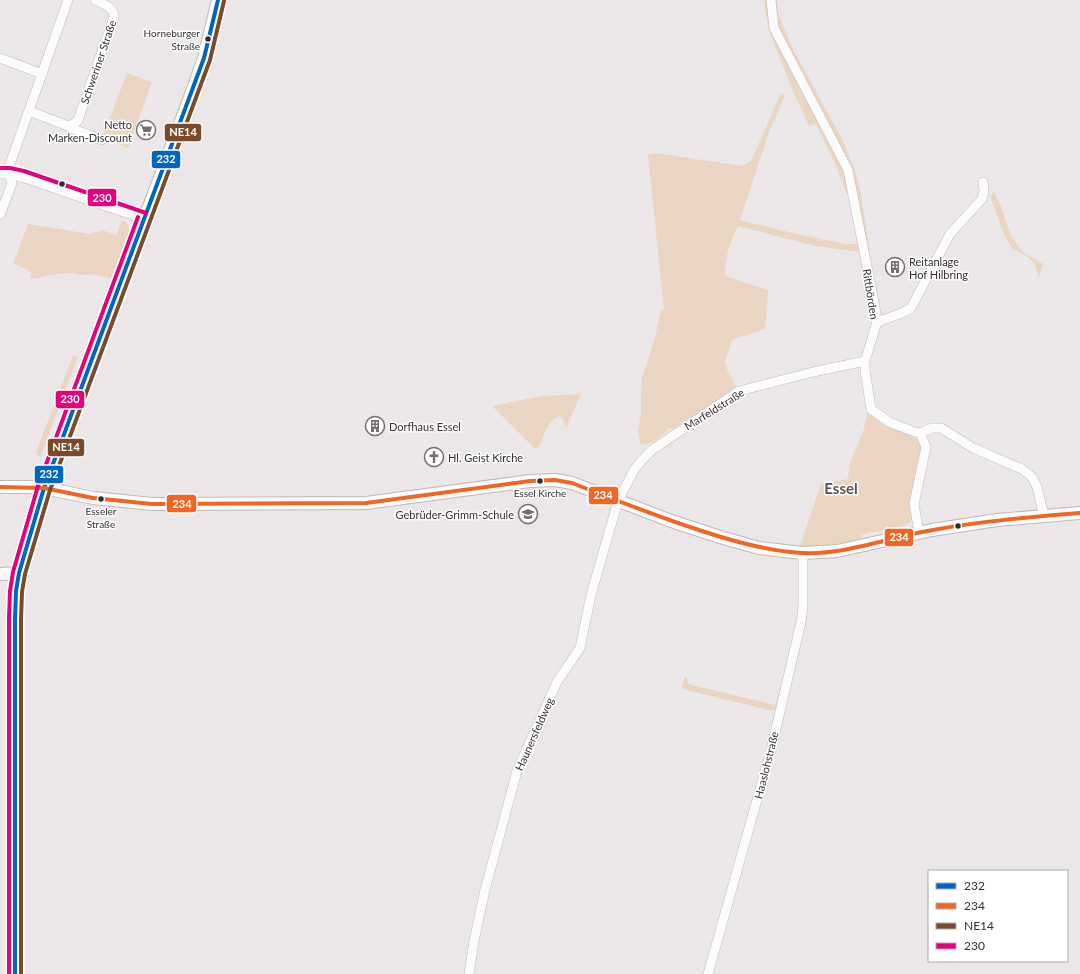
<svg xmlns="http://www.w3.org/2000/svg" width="1080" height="974" viewBox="0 0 1080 974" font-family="Lato,sans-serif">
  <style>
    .green { fill: #ead5c3 }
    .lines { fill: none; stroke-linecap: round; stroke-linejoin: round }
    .minor-casing { stroke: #bebbbc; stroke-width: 10 }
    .major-casing { stroke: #bebbbc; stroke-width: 14 }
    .minor { stroke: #fcfbfb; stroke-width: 9 }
    .major { stroke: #fcfbfb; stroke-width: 12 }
    .bus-1-casing { stroke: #fff; stroke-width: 7 }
    .bus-2-casing { stroke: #fff; stroke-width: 7 }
    .bus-3-casing { stroke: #fff; stroke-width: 7 }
    .bus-4-casing { stroke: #fff; stroke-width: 7 }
    .bus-1 { stroke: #0065bd; stroke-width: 4 }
    .bus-2 { stroke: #f26522; stroke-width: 4 }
    .bus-3 { stroke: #7a4b2a; stroke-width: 4 }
    .bus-4 { stroke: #e5007d; stroke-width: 4 }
    .bus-dot { fill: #322e2f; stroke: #fff; stroke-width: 1.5 }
    .labels { text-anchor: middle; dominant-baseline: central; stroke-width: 3; stroke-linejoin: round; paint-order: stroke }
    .bus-label { font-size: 10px; fill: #322e2f; stroke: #fff }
    .street-label { font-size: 11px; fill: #322e2f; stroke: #fff }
    .poi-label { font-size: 11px; fill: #322e2f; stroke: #fff; text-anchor: start }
    .district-label { font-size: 15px; font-weight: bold; fill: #5a5053; stroke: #fff }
    .line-badge { stroke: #fff; stroke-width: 1.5 }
    .badge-label { font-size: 11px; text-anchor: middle; font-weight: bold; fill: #fff }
  </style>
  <rect width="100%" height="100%" fill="#ebe6e7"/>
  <g class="green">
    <path d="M 764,0 L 777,0 L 779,16 L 794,51 L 843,141 L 855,170 L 861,194 L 879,317 L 870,318 L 859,252 L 815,246 L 738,226 C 730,242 725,257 725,274 L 728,277 L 768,290 L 765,329 L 732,340 L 725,362 L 727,369 L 737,389 L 672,429 L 668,428 L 667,431 C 658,438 650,447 640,444 L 638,431 L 641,413 L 641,393 L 642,379 L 656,334 L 660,312 L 664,309 L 648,155 L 655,153 L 742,166 L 748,163 L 752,159 L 781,93 L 785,95 L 768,135 L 740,220 L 797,234 L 845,244 L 857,244 L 851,204 L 835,163 L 816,124 L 809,126 L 792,89 L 768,28 Z"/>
    <path d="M 127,73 L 152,82 L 128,148 L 102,138 Z"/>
    <path d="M 994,192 L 1001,206 L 1011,236 L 1023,252 L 1043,264 L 1039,277 L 1035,264 L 1029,258 L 1012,248 L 1005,237 L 990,196 Z"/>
    <path d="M 122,221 C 128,223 129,227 129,233 L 111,278 L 92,274 L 83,275 L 72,273 L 50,275 L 39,278 L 30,279 L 31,272 L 22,267 L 13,264 L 28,224 L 90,234 L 102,230 L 116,235 Z"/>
    <path d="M 73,356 L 78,356 L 40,458 L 36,452 Z"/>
    <path d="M 581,394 L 566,428 L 563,419 L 559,416 C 547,421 544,436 539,447 L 534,448 L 492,406 L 542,396 Z"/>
    <path d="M 868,408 L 887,425 L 917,439 L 921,445 L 922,451 L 910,507 L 912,519 L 911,522 C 896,531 878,529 862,535 L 861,540 L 821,546 L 800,546 L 821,484 L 848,479 L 850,463 L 864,429 Z"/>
    <path d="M 687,677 L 688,684 L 775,705 L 780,688 L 784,683 L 778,708 L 772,711 L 682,689 L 684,678 Z"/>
  </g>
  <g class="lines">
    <defs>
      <g id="minor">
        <path d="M 771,0 L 774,28 L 848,170 L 875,307 L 877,322 L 865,361 L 865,370 L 871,409 L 889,422 L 912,431 L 920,433 L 932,428 L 941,428 L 973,448 L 1022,469 L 1032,477 L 1037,487 L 1044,516"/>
        <path d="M 0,58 L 42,74"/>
        <path d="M 29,111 L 68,126 L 75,123 L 78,120 L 114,17 C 114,7 103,4 95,0"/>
        <path d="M 68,126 L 76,130 L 102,140"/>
        <path d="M 0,174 L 9,174 L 22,177 L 144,219"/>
        <path d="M 0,215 L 12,183 L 9,174 L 9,167 L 68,0"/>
        <path d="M 877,322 L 902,313 L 911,308 L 950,234 L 982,199 L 984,191 L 983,182"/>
        <path d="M 919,532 L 914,504 L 926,447 L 920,433"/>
        <path d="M 469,974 L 474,941 L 485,890 L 517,771 L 557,682 L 580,648 L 591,595 L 618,501 L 634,470 L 642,460 L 652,450 L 739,391 L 813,372 L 865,361"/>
        <path d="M 708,974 L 771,750 L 801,622 L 803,607 L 803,553"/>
      </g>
      <g id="major">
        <path d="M 0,487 L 29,487 L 44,488 L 93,498 L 152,504 L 366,503 L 530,481 L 555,480 L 572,483 L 674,522 L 720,537 L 759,548 L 803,553 L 837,551 L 932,530 L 997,520 L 1080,513"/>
        <path d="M 0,574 L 19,573"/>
        <path d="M 15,974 L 15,619 L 16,591 L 19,573 L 44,488 L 196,81 L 204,58 L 218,0"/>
      </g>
    </defs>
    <use href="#minor" class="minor-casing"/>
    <use href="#major" class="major-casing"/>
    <use href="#minor" class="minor"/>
    <use href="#major" class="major"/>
    <defs>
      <path id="bus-1" d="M 15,974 L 15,619 L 16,591 L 19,573 L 44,488 L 204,58 L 218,0"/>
      <path id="bus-2" d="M 0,487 L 44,488 L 93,498 L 152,504 L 366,503 L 530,481 L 555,480 L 572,483 C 615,500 658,517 702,531 C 735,542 768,551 802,553 C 846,555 890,537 933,530 C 982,521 1031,517 1080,513"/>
      <path id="bus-3" d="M 21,974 L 21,619 L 22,592 L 25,574 L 50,490 L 210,60 L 224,1"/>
      <g id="bus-4">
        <path d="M 0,168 L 10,168 L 24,171 L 146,213"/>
        <path d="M 9,974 L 9,619 L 10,591 L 13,572 L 38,486 L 138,217"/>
      </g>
    </defs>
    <use href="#bus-1" class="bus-1-casing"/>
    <use href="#bus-2" class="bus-2-casing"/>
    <use href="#bus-3" class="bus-3-casing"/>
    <use href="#bus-4" class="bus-4-casing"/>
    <use href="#bus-1" class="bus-1"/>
    <use href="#bus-2" class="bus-2"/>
    <use href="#bus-3" class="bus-3"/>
    <use href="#bus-4" class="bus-4"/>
  </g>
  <defs>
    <symbol id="supermarket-ring" viewBox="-11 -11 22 22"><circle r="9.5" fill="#fff" stroke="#736e6f" stroke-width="1.5"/><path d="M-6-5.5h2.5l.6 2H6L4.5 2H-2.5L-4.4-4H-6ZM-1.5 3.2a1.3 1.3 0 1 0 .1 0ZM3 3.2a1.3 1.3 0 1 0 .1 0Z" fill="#736e6f"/></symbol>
    <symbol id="building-ring" viewBox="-11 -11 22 22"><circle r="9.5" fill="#fff" stroke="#736e6f" stroke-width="1.5"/><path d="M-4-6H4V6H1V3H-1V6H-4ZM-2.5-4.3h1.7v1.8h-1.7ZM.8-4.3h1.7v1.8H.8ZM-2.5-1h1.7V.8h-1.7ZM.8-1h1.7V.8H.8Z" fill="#736e6f"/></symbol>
    <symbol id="church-ring" viewBox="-11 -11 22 22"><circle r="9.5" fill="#fff" stroke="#736e6f" stroke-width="1.5"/><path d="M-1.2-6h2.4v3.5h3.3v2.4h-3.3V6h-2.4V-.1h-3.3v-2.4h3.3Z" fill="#736e6f"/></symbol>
    <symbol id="school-ring" viewBox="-11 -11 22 22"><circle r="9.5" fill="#fff" stroke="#736e6f" stroke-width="1.5"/><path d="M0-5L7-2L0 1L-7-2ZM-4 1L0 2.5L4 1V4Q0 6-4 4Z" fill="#736e6f"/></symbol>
  </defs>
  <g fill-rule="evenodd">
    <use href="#supermarket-ring" x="135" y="119" width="22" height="22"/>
    <use href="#building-ring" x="884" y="256" width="22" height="22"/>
    <use href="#building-ring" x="364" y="415" width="22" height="22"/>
    <use href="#church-ring" x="423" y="446" width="22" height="22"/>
    <use href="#school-ring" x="517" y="503" width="22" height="22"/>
  </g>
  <g class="bus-dot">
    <circle cx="208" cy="39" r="3.5"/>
    <circle cx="62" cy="184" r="3.5"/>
    <circle cx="540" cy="481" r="3.5"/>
    <circle cx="101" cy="499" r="3.5"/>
    <circle cx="958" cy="526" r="3.5"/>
  </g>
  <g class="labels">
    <g class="bus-label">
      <text x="200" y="33" text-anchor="end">Horneburger<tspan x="200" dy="13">Straße</tspan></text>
      <text x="540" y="493">Essel Kirche</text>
      <text x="101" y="511">Esseler<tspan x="101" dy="13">Straße</tspan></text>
    </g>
    <g class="street-label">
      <text transform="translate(98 62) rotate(-71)">Schweriner Straße</text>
      <text transform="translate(871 294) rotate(81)">Rittbörden</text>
      <text transform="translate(714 409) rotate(-32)">Marfeldstraße</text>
      <text transform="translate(534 734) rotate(-66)">Haunersfeldweg</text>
      <text transform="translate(766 765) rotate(-76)">Haaslohstraße</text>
    </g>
    <g class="poi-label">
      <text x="132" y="124" text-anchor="end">Netto<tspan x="132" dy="13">Marken-Discount</tspan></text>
      <text x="909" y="261">Reitanlage<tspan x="909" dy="13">Hof Hilbring</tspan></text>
      <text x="389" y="426">Dorfhaus Essel</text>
      <text x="448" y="457">Hl. Geist Kirche</text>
      <text x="514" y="514" text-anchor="end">Gebrüder-Grimm-Schule</text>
    </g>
    <g class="district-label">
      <text x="841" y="488">Essel</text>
    </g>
  </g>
  <g class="line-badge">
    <rect x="164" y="123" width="38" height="19" rx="4" fill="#7a4b2a"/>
    <rect x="151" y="150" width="30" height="19" rx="4" fill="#0065bd"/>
    <rect x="87" y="188" width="30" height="19" rx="4" fill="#e5007d"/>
    <rect x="55" y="390" width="30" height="19" rx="4" fill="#e5007d"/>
    <rect x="47" y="438" width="38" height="19" rx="4" fill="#7a4b2a"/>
    <rect x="34" y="465" width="30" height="19" rx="4" fill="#0065bd"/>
    <rect x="588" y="486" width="31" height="19" rx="4" fill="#f26522"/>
    <rect x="166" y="494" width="31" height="19" rx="4" fill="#f26522"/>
    <rect x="884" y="528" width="30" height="19" rx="4" fill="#f26522"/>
  </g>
  <g class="badge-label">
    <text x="183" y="136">NE14</text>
    <text x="166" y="163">232</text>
    <text x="102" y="202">230</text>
    <text x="70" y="403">230</text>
    <text x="66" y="451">NE14</text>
    <text x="49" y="478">232</text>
    <text x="603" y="499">234</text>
    <text x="182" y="508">234</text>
    <text x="899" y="541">234</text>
  </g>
  <rect x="928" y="870" width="140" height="92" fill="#ffffff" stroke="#adabac"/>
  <rect x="936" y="883" width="20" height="6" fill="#0065bd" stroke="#adabac"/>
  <text x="964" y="890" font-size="12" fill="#322e2f">232</text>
  <rect x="936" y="903" width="20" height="6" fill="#f26522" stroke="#adabac"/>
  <text x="964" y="910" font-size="12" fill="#322e2f">234</text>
  <rect x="936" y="923" width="20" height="6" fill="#7a4b2a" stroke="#adabac"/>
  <text x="964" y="930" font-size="12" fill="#322e2f">NE14</text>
  <rect x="936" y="943" width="20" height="6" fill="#e5007d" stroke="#adabac"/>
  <text x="964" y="950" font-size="12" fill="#322e2f">230</text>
</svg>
